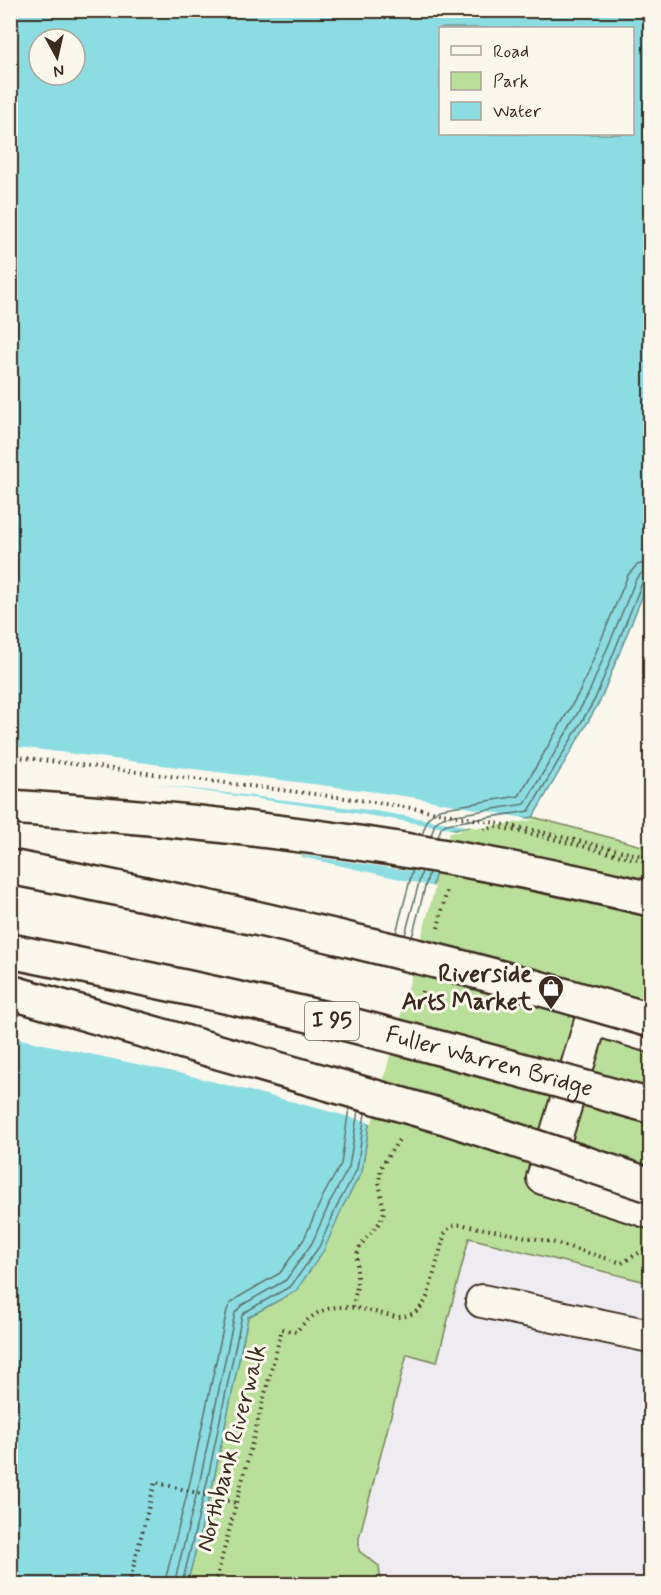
<svg xmlns="http://www.w3.org/2000/svg" width="661" height="1595" viewBox="0 0 661 1595" font-family="Mynerve,sans-serif">
  <style>
    .built { fill: #eeecf1 }
    .green { fill: #b9df9a; stroke: #7a845c; stroke-width: 1.5 }
    .water { fill: #8cdde2; stroke: #6c9594; stroke-width: 1.5; fill-rule: evenodd }
    .pier { fill: #fbf7ec }
    .lines { fill: none; stroke-linecap: round; stroke-linejoin: round }
    .shore { stroke: #5b726c; stroke-width: 1.5 }
    .minor-casing { stroke: #3b2a1e; stroke-width: 36 }
    .path { stroke: #3b2a1e; stroke-width: 4; stroke-dasharray: 1.5 4.5; stroke-linecap: butt }
    .minor { stroke: #fbf7ec; stroke-width: 32 }
    .highway-bridge-casing { stroke: #3b2a1e; stroke-width: 38; stroke-linecap: butt }
    .highway-bridge { stroke: #fbf7ec; stroke-width: 33 }
    .labels { text-anchor: middle; dominant-baseline: central; stroke-width: 6; stroke-linejoin: round; paint-order: stroke }
    .shield { fill: #fbf7ec; stroke: #75685c; stroke-width: 1.5 }
    .shield-label { font-size: 22px; font-weight: bold; fill: #3b2a1e }
    .poi-label { font-size: 24px; font-weight: bold; fill: #3b2a1e; stroke: #fbf7ec; text-anchor: end }
    .street-label { font-size: 24px; fill: #3b2a1e; stroke: #fbf7ec }
  </style>
  <rect width="100%" height="100%" fill="#fbf7ec"/>
  <filter id="ink" filterUnits="userSpaceOnUse"><feTurbulence type="fractalNoise" baseFrequency=".0167" numOctaves="2"/><feDisplacementMap in="SourceGraphic" scale="12" xChannelSelector="R" yChannelSelector="G"/><feConvolveMatrix kernelMatrix="1 2 1 2 8 2 1 2 1" color-interpolation-filters="sRGB"/></filter>
  <g filter="url(#ink)">
    <path class="built" d="M 469,1237 L 650,1283 L 650,1584 L 381,1584 L 379,1566 L 359,1551 L 359,1538 L 407,1354 L 437,1361 Z"/>
    <path class="green" d="M 533,817 L 650,848 L 650,1283 L 469,1238 L 437,1362 L 407,1354 L 359,1538 L 359,1551 L 379,1566 L 381,1584 L 187,1584 L 213,1483 L 248,1317 L 296,1291 L 362,1171 L 369,1124 L 447,830 Z"/>
    <path class="water" d="M 11,11 L 650,11 L 650,577 L 600,701 L 533,817 L 447,830 L 369,1124 L 362,1171 L 343,1206 L 324,1250 L 296,1291 L 248,1317 L 213,1483 L 187,1584 L 11,1584 ZM 440,28 L 632,28 L 632,134 L 440,134 ZM 39,39 L 75,39 L 75,75 L 39,75 Z"/>
    <path class="pier" d="M 11,746 L 376,792 L 417,798 L 534,820 L 478,828 L 369,810 L 151,784 L 343,811 L 462,831 L 449,833 L 438,875 L 302,855 L 302,857 L 435,887 L 372,1123 L 294,1102 L 183,1074 L 11,1037 Z"/>
    <g class="lines">
      <g class="shore">
        <path d="M 422,835 L 428,818 L 439,809 L 519,796 L 580,691 L 628,575 L 637,565 L 650,562"/>
        <path d="M 431,836 L 435,823 L 443,817 L 525,804 L 588,695 L 636,579 L 642,573 L 650,571"/>
        <path d="M 438,837 L 441,828 L 446,824 L 529,811 L 595,699 L 642,583 L 646,579 L 650,579"/>
        <path d="M 396,933 L 413,869"/>
        <path d="M 405,935 L 422,871"/>
        <path d="M 412,937 L 429,872"/>
        <path d="M 165,1584 L 166,1577 L 191,1478 L 227,1310 L 230,1304 L 237,1298 L 280,1273 L 304,1239 L 323,1196 L 341,1164 L 349,1108"/>
        <path d="M 174,1584 L 200,1480 L 235,1313 L 242,1305 L 286,1280 L 312,1243 L 331,1200 L 349,1167 L 358,1111"/>
        <path d="M 182,1584 L 207,1482 L 242,1315 L 245,1312 L 291,1286 L 319,1247 L 338,1204 L 357,1169 L 365,1113"/>
      </g>
      <defs>
        <g id="minor">
          <path d="M 650,1036 L 592,1018 L 543,1178 L 650,1212"/>
          <path d="M 482,1301 L 650,1336"/>
        </g>
      </defs>
      <use href="#minor" class="minor-casing"/>
      <g class="path">
        <path d="M 10,756 L 353,799 L 431,811 L 533,830 L 650,858"/>
        <path d="M 484,830 L 496,827 L 541,836 L 650,863"/>
        <path d="M 438,928 L 447,889"/>
        <path d="M 418,1010 L 422,991"/>
        <path d="M 353,1307 L 357,1286 L 357,1254 L 360,1246 L 380,1222 L 384,1212 L 379,1182 L 381,1167 L 400,1138"/>
        <path d="M 129,1584 L 155,1482 L 236,1503"/>
        <path d="M 215,1584 L 282,1329 L 296,1332 C 327,1294 355,1308 396,1317 C 412,1317 422,1310 428,1295 L 445,1233 C 450,1225 456,1224 464,1225 L 552,1242 L 622,1263 L 647,1248 L 650,1249"/>
      </g>
      <use href="#minor" class="minor"/>
      <defs>
        <g id="highway-bridge">
          <path d="M 10,807 C 226,821 441,848 650,899"/>
          <path d="M 10,867 C 152,894 292,925 432,960 C 505,978 578,999 650,1020"/>
          <path id="s1" d="M 10,951 C 120,973 230,996 339,1022 C 443,1048 547,1077 650,1106"/>
          <path d="M 10,992 L 448,1118 L 650,1185"/>
        </g>
      </defs>
      <use href="#highway-bridge" class="highway-bridge-casing"/>
      <use href="#highway-bridge" class="highway-bridge"/>
    </g>
  </g>
  <defs>
    <symbol id="shop-pin" viewBox="-11 -11 22 30"><path d="M0 17L-7.5 6A9.5 9.5 0 1 1 7.5 6Z" fill="#3b2a1e" stroke="#fbf7ec"/><path d="M-5-2.5h2.3a2.7 3.5 0 0 1 5.4 0H5L5.5 6h-11ZM-1.5-2.5h3a1.5 2.3 0 0 0-3 0Z" fill="#fff"/></symbol>
  </defs>
  <g fill-rule="evenodd">
    <use href="#shop-pin" x="536" y="973" width="30" height="40"/>
  </g>
  <g class="labels">
    <rect class="shield" x="305" y="1002" width="54" height="38" rx="4.5"/>
    <g class="shield-label">
      <text x="332" y="1021">I 95</text>
    </g>
    <g class="poi-label">
      <text x="532" y="974">Riverside<tspan x="532" dy="28">Arts Market</tspan></text>
    </g>
    <g class="street-label">
      <text stroke="none"><textPath href="#s1" startOffset="492">Fuller Warren Bridge</textPath></text>
      <text transform="translate(232 1448) rotate(-75)">Northbank Riverwalk</text>
    </g>
  </g>
  <rect width="661" height="1595" fill="none" stroke="#fbf7ec" stroke-width="36"/>
  <rect x="18" y="18" width="625" height="1559" fill="none" stroke="#3b2a1e" stroke-width="2" filter="url(#ink)"/>
  <rect x="439" y="27" width="195" height="108" fill="#fbf7ec" stroke="#aea59a" stroke-width="1.5"/>
  <rect x="451" y="46" width="30" height="9" fill="#fbf7ec" stroke="#aea59a" stroke-width="1.5"/>
  <text x="493" y="57" font-size="18" fill="#3b2a1e">Road</text>
  <rect x="451" y="72" width="30" height="18" fill="#b9df9a" stroke="#aea59a" stroke-width="1.5"/>
  <text x="493" y="87" font-size="18" fill="#3b2a1e">Park</text>
  <rect x="451" y="102" width="30" height="18" fill="#8cdde2" stroke="#aea59a" stroke-width="1.5"/>
  <text x="493" y="117" font-size="18" fill="#3b2a1e">Water</text>
  <g transform="translate(57 57) rotate(172)"><circle r="28" fill="#fbf7ec" stroke="#aea59a" stroke-width="1.5"/>
  <path d="M0-4.5L10 22L0 15L-10 22Z" fill="#3b2a1e"/>
  <text y="-9" font-size="16" font-weight="bold" text-anchor="middle" fill="#3b2a1e">N</text>
  </g>
</svg>
